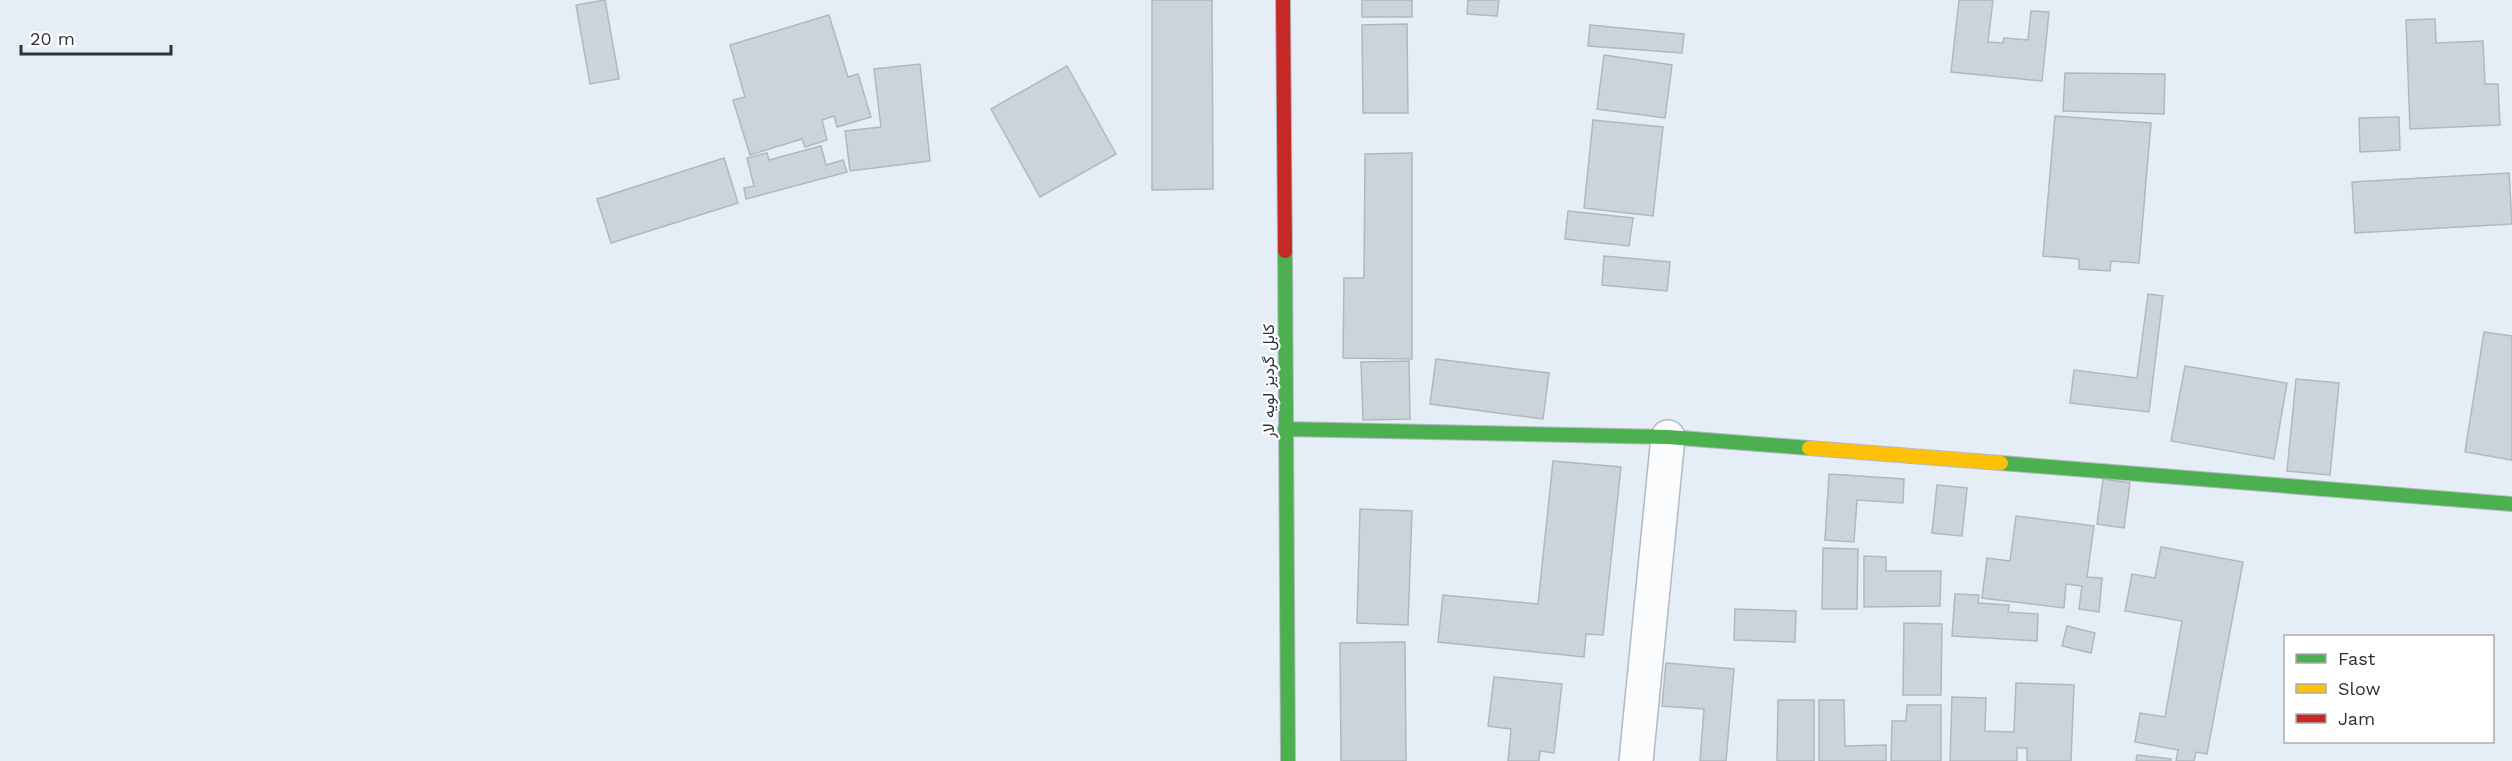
<svg xmlns="http://www.w3.org/2000/svg" width="2512" height="761" viewBox="0 0 2512 761" font-family="'Work Sans',Vazirmatn,sans-serif">
  <style>
    .building { fill: #ccd4d9; stroke: #b0b8bd; stroke-width: 1.5 }
    .lines { fill: none; stroke-linecap: round; stroke-linejoin: round }
    .street-casing { stroke: #b2b9c0; stroke-width: 36 }
    .fast-casing { stroke: #b2b9c0; stroke-width: 16 }
    .slow-casing { stroke: #b2b9c0; stroke-width: 16 }
    .jam-casing { stroke: #b2b9c0; stroke-width: 16 }
    .street { stroke: #fbfcfe; stroke-width: 33 }
    .fast { stroke: #4caf50; stroke-width: 14 }
    .slow { stroke: #ffc107; stroke-width: 14 }
    .jam { stroke: #c62828; stroke-width: 14 }
    .labels { text-anchor: middle; dominant-baseline: central; stroke-width: 4.5; stroke-linejoin: round; paint-order: stroke }
    .street-label { font-size: 16px; fill: #2d3238; stroke: #fff }
  </style>
  <rect width="100%" height="100%" fill="#e5eef6"/>
  <g class="building">
    <path d="M 605,0 L 619,79 L 590,84 L 576,5 Z"/>
    <path d="M 1152,0 L 1212,0 L 1213,189 L 1152,190 Z"/>
    <rect x="1362" y="0" width="50" height="17"/>
    <path d="M 1468,0 L 1499,0 L 1497,16 L 1467,14 Z"/>
    <path d="M 1959,0 L 1993,0 L 1988,42 L 2003,43 L 2004,38 L 2028,40 L 2031,11 L 2049,12 L 2042,81 L 1951,72 Z"/>
    <path d="M 829,15 L 848,77 L 858,74 L 871,117 L 837,127 L 834,116 L 822,120 L 827,140 L 805,147 L 802,139 L 750,155 L 733,100 L 745,97 L 730,45 Z"/>
    <path d="M 2435,19 L 2436,43 L 2483,41 L 2485,84 L 2498,84 L 2500,125 L 2410,129 L 2406,20 Z"/>
    <path d="M 1407,24 L 1408,113 L 1363,113 L 1362,25 Z"/>
    <path d="M 1590,25 L 1684,34 L 1682,53 L 1588,46 Z"/>
    <path d="M 1604,55 L 1672,65 L 1665,118 L 1597,109 Z"/>
    <path d="M 920,64 L 930,161 L 850,171 L 845,131 L 881,127 L 874,69 Z"/>
    <path d="M 1067,66 L 1116,154 L 1040,197 L 991,109 Z"/>
    <path d="M 2065,73 L 2165,74 L 2164,114 L 2063,111 Z"/>
    <path d="M 2055,116 L 2151,123 L 2139,263 L 2111,261 L 2110,271 L 2079,269 L 2079,259 L 2043,256 Z"/>
    <path d="M 2399,117 L 2400,150 L 2360,152 L 2359,118 Z"/>
    <path d="M 1593,120 L 1663,127 L 1653,216 L 1584,208 Z"/>
    <path d="M 821,146 L 826,165 L 843,160 L 847,172 L 746,199 L 744,188 L 754,186 L 747,158 L 767,153 L 769,160 Z"/>
    <path d="M 1412,153 L 1412,359 L 1343,358 L 1344,278 L 1364,278 L 1365,154 Z"/>
    <path d="M 724,158 L 738,203 L 611,243 L 597,199 Z"/>
    <path d="M 2509,173 L 2512,224 L 2355,233 L 2352,182 Z"/>
    <path d="M 1568,211 L 1633,218 L 1629,246 L 1565,239 Z"/>
    <path d="M 1604,256 L 1670,262 L 1667,291 L 1602,285 Z"/>
    <path d="M 2148,294 L 2163,296 L 2149,412 L 2070,403 L 2074,370 L 2137,378 Z"/>
    <path d="M 2484,332 L 2512,336 L 2512,460 L 2465,452 Z"/>
    <path d="M 1436,359 L 1549,373 L 1543,419 L 1430,404 Z"/>
    <path d="M 1409,361 L 1410,419 L 1363,420 L 1361,362 Z"/>
    <path d="M 2185,366 L 2287,383 L 2274,459 L 2171,441 Z"/>
    <path d="M 2296,379 L 2339,383 L 2330,475 L 2287,471 Z"/>
    <path d="M 1553,461 L 1621,467 L 1603,635 L 1586,634 L 1584,657 L 1438,642 L 1443,595 L 1538,604 Z"/>
    <path d="M 1829,474 L 1904,479 L 1903,503 L 1857,500 L 1854,542 L 1825,540 Z"/>
    <path d="M 2103,479 L 2130,483 L 2124,528 L 2097,524 Z"/>
    <path d="M 1937,485 L 1967,488 L 1962,536 L 1932,533 Z"/>
    <path d="M 1360,509 L 1412,511 L 1408,625 L 1357,623 Z"/>
    <path d="M 2016,516 L 2094,526 L 2087,577 L 2102,578 L 2099,612 L 2079,609 L 2082,586 L 2066,584 L 2064,608 L 1982,598 L 1987,558 L 2010,561 Z"/>
    <path d="M 2161,547 L 2243,562 L 2207,754 L 2196,752 L 2194,761 L 2176,761 L 2178,750 L 2135,742 L 2140,713 L 2165,717 L 2182,621 L 2125,611 L 2132,574 L 2155,578 Z"/>
    <path d="M 1823,548 L 1858,549 L 1857,609 L 1822,609 Z"/>
    <path d="M 1864,556 L 1886,557 L 1886,571 L 1941,571 L 1940,606 L 1864,607 Z"/>
    <path d="M 1955,594 L 1979,595 L 1978,603 L 2009,605 L 2008,612 L 2038,614 L 2037,641 L 1952,636 Z"/>
    <path d="M 1735,609 L 1796,611 L 1795,642 L 1734,640 Z"/>
    <path d="M 1904,623 L 1942,624 L 1941,695 L 1903,695 Z"/>
    <path d="M 2067,626 L 2095,633 L 2091,653 L 2062,646 Z"/>
    <path d="M 1405,642 L 1406,761 L 1341,761 L 1340,643 Z"/>
    <path d="M 1666,663 L 1734,669 L 1726,761 L 1700,761 L 1704,709 L 1662,706 Z"/>
    <path d="M 1494,677 L 1562,684 L 1554,753 L 1540,751 L 1539,761 L 1508,761 L 1511,729 L 1488,726 Z"/>
    <path d="M 2016,683 L 2074,685 L 2071,761 L 2027,761 L 2027,748 L 2017,748 L 2017,761 L 1950,761 L 1952,697 L 1986,698 L 1985,731 L 2014,732 Z"/>
    <path d="M 1778,700 L 1814,700 L 1814,761 L 1777,761 Z"/>
    <path d="M 1819,700 L 1844,700 L 1845,746 L 1886,745 L 1886,761 L 1819,761 Z"/>
    <path d="M 1907,705 L 1941,705 L 1941,761 L 1891,761 L 1892,721 L 1906,721 Z"/>
    <path d="M 2137,755 L 2171,759 L 2171,761 L 2136,761 Z"/>
  </g>
  <g class="lines">
    <defs>
      <path id="street" d="M 1636,761 L 1668,437"/>
      <g id="fast">
        <path d="M 1285,251 L 1288,761"/>
        <path d="M 1285,429 L 1668,437 L 1809,448"/>
        <path d="M 2001,463 L 2512,504"/>
      </g>
      <path id="slow" d="M 1809,448 L 2001,463"/>
      <path id="jam" d="M 1283,0 L 1285,251"/>
    </defs>
    <use href="#street" class="street-casing"/>
    <use href="#fast" class="fast-casing"/>
    <use href="#slow" class="slow-casing"/>
    <use href="#jam" class="jam-casing"/>
    <use href="#street" class="street"/>
    <use href="#fast" class="fast"/>
    <use href="#slow" class="slow"/>
    <use href="#jam" class="jam"/>
  </g>
  <g class="labels">
    <g class="street-label">
      <text transform="translate(1268 381) rotate(-90)">کابل گردیز لویه لار</text>
    </g>
  </g>
  <rect x="2284" y="635" width="210" height="108" fill="#ffffff" stroke="#abadaf" stroke-width="1.5"/>
  <rect x="2296" y="654" width="30" height="9" fill="#4caf50" stroke="#abadaf" stroke-width="1.5"/>
  <text x="2338" y="665" font-size="18" fill="#2d3238">Fast</text>
  <rect x="2296" y="684" width="30" height="9" fill="#ffc107" stroke="#abadaf" stroke-width="1.5"/>
  <text x="2338" y="695" font-size="18" fill="#2d3238">Slow</text>
  <rect x="2296" y="714" width="30" height="9" fill="#c62828" stroke="#abadaf" stroke-width="1.5"/>
  <text x="2338" y="725" font-size="18" fill="#2d3238">Jam</text>
  <path d="M21 45v9h150v-9" fill="none" stroke="#2d3238" stroke-width="3"/>
  <text x="30" y="45" font-size="18" fill="#2d3238" stroke="#ffffff" stroke-width="4.5" paint-order="stroke">20 m</text>
</svg>
